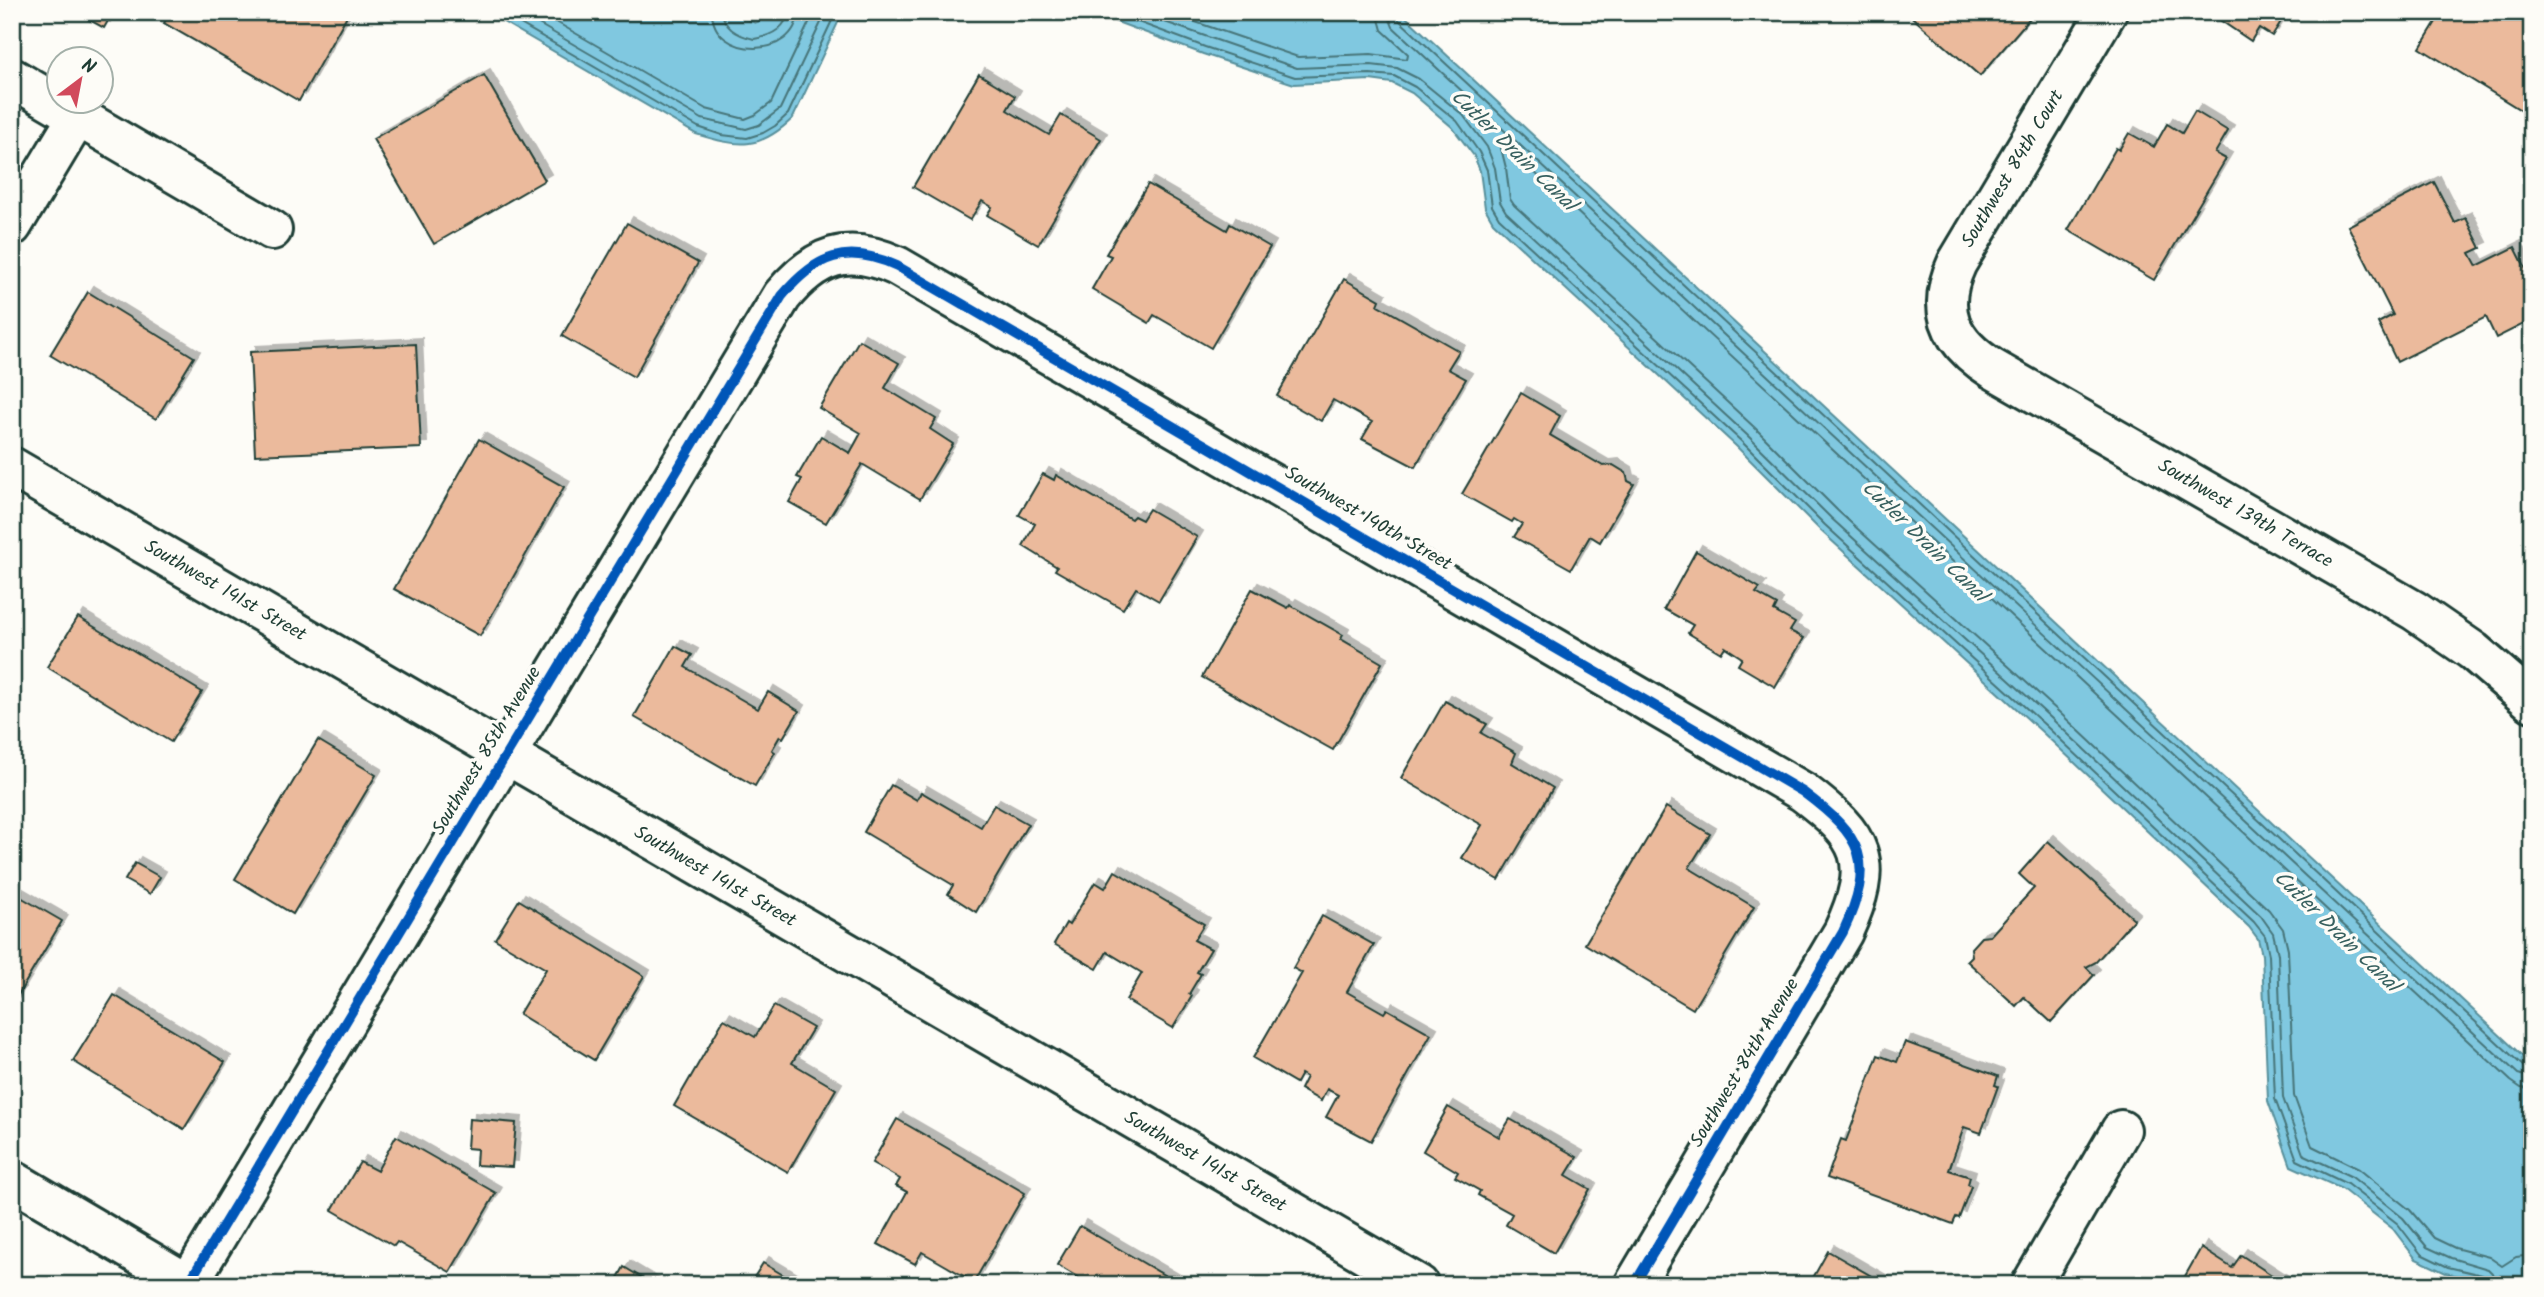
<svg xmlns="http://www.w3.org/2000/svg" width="2544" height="1297" viewBox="0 0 2544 1297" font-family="Kalam,sans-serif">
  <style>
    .water { fill: #80c8e0; stroke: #59909b; stroke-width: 2 }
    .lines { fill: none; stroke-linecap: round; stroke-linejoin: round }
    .shore { stroke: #467579; stroke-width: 2 }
    .building { fill: #ebba9c; stroke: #1f3d34; stroke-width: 2; filter: url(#shadow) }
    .minor-casing { stroke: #1f3d34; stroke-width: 44 }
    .minor { stroke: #fdfcf7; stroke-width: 38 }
    .cycleway-casing { stroke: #fdfcf7; stroke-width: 15 }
    .cycleway { stroke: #0057b8; stroke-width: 10 }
    .labels { text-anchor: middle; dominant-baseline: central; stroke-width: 7; stroke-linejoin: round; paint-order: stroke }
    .street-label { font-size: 19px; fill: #1f3d34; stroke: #fdfcf7 }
    .water-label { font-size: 21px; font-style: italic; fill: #37605f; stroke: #fdfcf7 }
  </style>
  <defs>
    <filter id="shadow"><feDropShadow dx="6" dy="-6" stdDeviation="0" flood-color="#0004"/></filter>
  </defs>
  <rect width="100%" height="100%" fill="#fdfcf7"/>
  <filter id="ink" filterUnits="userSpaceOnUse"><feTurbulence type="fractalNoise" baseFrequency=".0143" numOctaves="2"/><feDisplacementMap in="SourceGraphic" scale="14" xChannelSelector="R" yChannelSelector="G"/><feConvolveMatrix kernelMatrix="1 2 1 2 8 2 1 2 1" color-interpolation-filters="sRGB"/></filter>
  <g filter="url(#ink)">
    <g class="water">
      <path d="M 486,12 L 732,12 L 755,23 L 776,12 L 843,12 L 793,118 C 759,151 739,147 696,134 Z"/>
      <path d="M 1090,12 L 1399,12 L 1407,18 L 2532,1065 L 2532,1280 L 2492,1285 L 2446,1273 L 2416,1259 L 2393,1229 L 2342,1189 L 2291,1166 L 2268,1101 L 2262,955 L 2258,939 L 2249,927 L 2041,731 L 1820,530 L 1736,446 L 1493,222 L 1485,208 L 1480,171 L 1474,156 L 1452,127 L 1412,93 L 1392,83 L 1370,80 L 1294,84 L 1203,54 Z"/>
    </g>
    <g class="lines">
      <g class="shore">
        <path d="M 500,12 L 698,127 L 722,135 L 747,138 L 763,133 L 775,126 L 788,114 L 836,12"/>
        <path d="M 518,12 L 702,119 L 746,129 L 759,125 L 780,109 L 826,12"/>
        <path d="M 539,12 L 706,109 L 745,119 L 755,115 L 771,103 L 814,12"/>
        <path d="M 712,12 C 713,60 796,60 798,12"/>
        <path d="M 722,12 C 724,29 740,36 754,39 C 770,36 786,29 788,12"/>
        <path d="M 1111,12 L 1205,47 L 1295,77 L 1370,74 L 1394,76 L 1415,87 L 1457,121 L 1479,152 L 1487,170 L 1492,206 L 1499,218 L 1741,441 L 1825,525 L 2046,726 L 2254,922 L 2265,936 L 2269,955 L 2275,1099 L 2297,1160 L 2347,1184 L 2398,1224 L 2421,1254 L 2448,1267 L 2482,1275 L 2486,1279 L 2487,1285"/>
        <path d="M 1136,12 L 1297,68 L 1371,65 L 1397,68 L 1419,79 L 1463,115 L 1487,147 L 1495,168 L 1500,202 L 1506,212 L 1747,435 L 1831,518 L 2052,719 L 2261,916 L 2273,933 L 2278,954 L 2283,1098 L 2303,1154 L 2352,1177 L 2403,1218 L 2427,1247 L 2451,1258 L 2488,1269 L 2494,1275 L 2496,1285"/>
        <path d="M 1166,12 L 1298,57 L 1371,54 L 1407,59 L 1408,54 L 1382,30 L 1377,12"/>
        <path d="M 1387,12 L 1393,27 L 2518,1074 L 2532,1078"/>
        <path d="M 1396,12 L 1399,20 L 2524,1067 L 2532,1069"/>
        <path d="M 2532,1089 L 2521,1088 L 2511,1081 L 1504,144 L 1500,144 L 1506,168 L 1510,199 L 1514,205 L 1754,427 L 1838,511 L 2059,712 L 2269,910 L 2283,929 L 2288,950 L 2294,1096 L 2312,1146 L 2359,1169 L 2410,1210 L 2434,1238 L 2455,1248 L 2489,1257 L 2502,1266 L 2516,1257 L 2532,1255"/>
      </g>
    </g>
    <g class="building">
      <path d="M 75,12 L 113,12 L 104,28 Z"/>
      <path d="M 170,12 L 349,12 L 299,101 L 164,23 Z"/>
      <path d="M 1906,12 L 2035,12 L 1980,76 Z"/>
      <path d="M 2208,12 L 2287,12 L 2272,36 L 2259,28 L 2251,41 Z"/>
      <path d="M 2442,12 L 2532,12 L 2532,99 L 2524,112 L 2420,48 Z"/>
      <path d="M 979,74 L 1015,96 L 1007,110 L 1049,135 L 1061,115 L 1101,139 L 1038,245 L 987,215 L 992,207 L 982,201 L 970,220 L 913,187 Z"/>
      <path d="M 484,75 L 545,180 L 434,244 L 373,139 Z"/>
      <path d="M 2195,111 L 2228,131 L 2215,153 L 2226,159 L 2154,280 L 2068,230 L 2116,148 L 2119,150 L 2129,133 L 2154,147 L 2167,124 L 2182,133 Z"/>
      <path d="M 2434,182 L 2455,223 L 2466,218 L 2481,248 L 2470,253 L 2477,266 L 2515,247 L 2532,281 L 2532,320 L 2496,338 L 2486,317 L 2397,362 L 2378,323 L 2393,315 L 2348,226 Z"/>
      <path d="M 1148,184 L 1227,230 L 1230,224 L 1270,247 L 1211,348 L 1154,315 L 1149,323 L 1092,289 L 1111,256 L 1106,254 Z"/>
      <path d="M 627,223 L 698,263 L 634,377 L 562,336 Z"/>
      <path d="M 1344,279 L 1380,300 L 1378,305 L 1459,351 L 1448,369 L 1466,379 L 1415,467 L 1362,439 L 1372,422 L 1333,400 L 1321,421 L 1277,396 Z"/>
      <path d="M 88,292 L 194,357 L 156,419 L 50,355 Z"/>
      <path d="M 859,340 L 899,363 L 885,388 L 936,419 L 930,429 L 953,444 L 920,499 L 862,464 L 826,523 L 789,502 L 802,479 L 797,477 L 821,436 L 850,453 L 861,433 L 819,408 Z"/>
      <path d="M 416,344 L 421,448 L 255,455 L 250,352 Z"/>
      <path d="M 1521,393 L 1560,416 L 1550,435 L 1603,466 L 1613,465 L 1626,473 L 1628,481 L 1634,484 L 1600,542 L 1590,536 L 1571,569 L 1514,537 L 1522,524 L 1514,519 L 1512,522 L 1462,494 Z"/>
      <path d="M 479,439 L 564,487 L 480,636 L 394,589 Z"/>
      <path d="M 1043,474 L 1054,480 L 1056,475 L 1131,519 L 1134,516 L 1142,520 L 1149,509 L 1197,537 L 1159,601 L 1136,588 L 1123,609 L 1055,570 L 1057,567 L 1023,546 L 1035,524 L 1019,515 Z"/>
      <path d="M 1696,551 L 1760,588 L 1756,593 L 1777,605 L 1774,611 L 1795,623 L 1790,631 L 1804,638 L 1775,687 L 1738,665 L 1742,658 L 1725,647 L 1721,653 L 1688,633 L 1693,625 L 1664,609 Z"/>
      <path d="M 1252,589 L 1288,608 L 1290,605 L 1343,635 L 1341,639 L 1382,663 L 1333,750 L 1202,677 Z"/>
      <path d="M 78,617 L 202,692 L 171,742 L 47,667 Z"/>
      <path d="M 675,646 L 692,655 L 685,667 L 758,709 L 768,692 L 799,711 L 783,738 L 780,736 L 772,750 L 775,752 L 755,786 L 634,717 Z"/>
      <path d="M 1445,701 L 1487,724 L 1481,733 L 1516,753 L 1512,763 L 1553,788 L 1499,880 L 1462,858 L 1482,825 L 1401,778 Z"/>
      <path d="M 318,740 L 376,775 L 293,914 L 235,879 Z"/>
      <path d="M 891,785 L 917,800 L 921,792 L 981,827 L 994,805 L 1028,824 L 976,912 L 948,894 L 953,885 L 864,832 Z"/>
      <path d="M 1666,807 L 1710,834 L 1689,868 L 1754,907 L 1693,1009 L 1585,944 Z"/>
      <path d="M 2048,841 L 2134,919 L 2096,962 L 2086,967 L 2094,975 L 2051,1022 L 2024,997 L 2016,1006 L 1967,961 L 1972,956 L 1971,948 L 1981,937 L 1990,936 L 2034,888 L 2019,874 Z"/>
      <path d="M 135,863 L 160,877 L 150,894 L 125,880 Z"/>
      <path d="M 1115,871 L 1204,924 L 1194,940 L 1211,949 L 1197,972 L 1201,974 L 1189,994 L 1192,996 L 1173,1028 L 1126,1000 L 1142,973 L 1107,952 L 1097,969 L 1054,944 L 1066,923 L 1069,925 L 1095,882 L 1105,888 Z"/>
      <path d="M 12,892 L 62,921 L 12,1005 Z"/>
      <path d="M 519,900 L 644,976 L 594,1060 L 519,1014 L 546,969 L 495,939 Z"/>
      <path d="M 1322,916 L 1374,945 L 1347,992 L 1384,1013 L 1387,1009 L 1431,1034 L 1371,1141 L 1326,1117 L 1338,1095 L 1327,1089 L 1321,1101 L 1300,1089 L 1306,1077 L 1301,1074 L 1296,1083 L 1253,1058 L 1302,973 L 1293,968 Z"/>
      <path d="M 114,995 L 225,1062 L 184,1129 L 73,1061 Z"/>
      <path d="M 774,1006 L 813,1028 L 792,1063 L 836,1089 L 788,1172 L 674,1106 L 724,1019 L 755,1037 Z"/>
      <path d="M 1905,1042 L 1998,1076 L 1995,1085 L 1998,1086 L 1981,1133 L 1964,1127 L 1949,1170 L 1970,1177 L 1968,1184 L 1971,1186 L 1959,1218 L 1956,1217 L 1953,1224 L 1827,1178 L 1841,1139 L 1846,1141 L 1878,1055 L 1897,1062 Z"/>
      <path d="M 1448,1107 L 1499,1137 L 1510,1119 L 1577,1157 L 1566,1175 L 1590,1189 L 1554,1253 L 1506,1225 L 1512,1214 L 1478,1195 L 1480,1191 L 1455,1177 L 1458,1172 L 1423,1151 Z"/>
      <path d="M 469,1119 L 516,1123 L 512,1167 L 476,1165 L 477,1149 L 467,1148 Z"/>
      <path d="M 897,1119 L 1025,1193 L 974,1282 L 922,1252 L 915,1264 L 878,1244 L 907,1192 L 896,1186 L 900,1179 L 872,1163 Z"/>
      <path d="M 396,1136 L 496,1193 L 450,1272 L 397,1242 L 394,1246 L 332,1210 L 360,1162 L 377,1171 Z"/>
      <path d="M 1080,1226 L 1181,1285 L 1091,1285 L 1057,1265 Z"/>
      <path d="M 2201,1248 L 2232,1268 L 2241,1255 L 2287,1285 L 2180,1285 Z"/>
      <path d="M 1828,1251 L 1887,1285 L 1809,1285 Z"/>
      <path d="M 763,1263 L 795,1282 L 793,1285 L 763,1285 L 753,1279 Z"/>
      <path d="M 624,1267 L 654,1285 L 614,1285 Z"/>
    </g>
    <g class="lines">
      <defs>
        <g id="minor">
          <path d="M 2107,12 L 1957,263 C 1935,310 1950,342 1993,369 L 2415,611 L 2473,651 L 2532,702"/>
          <path d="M 12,78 L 272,230"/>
          <path d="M 12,226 L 78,116"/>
          <path d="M 12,467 L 1419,1285"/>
          <path d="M 12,1180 L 190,1285"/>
          <path d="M 188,1284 L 782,296 C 816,255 847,243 897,266 L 1803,792 C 1863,837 1876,861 1843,932 L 1634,1285"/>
          <path d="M 2031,1285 L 2121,1130"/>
        </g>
      </defs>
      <use href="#minor" class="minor-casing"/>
      <use href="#minor" class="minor"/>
      <defs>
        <path id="cycleway" d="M 188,1284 L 782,296 C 816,255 847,243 897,266 L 1803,792 C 1863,837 1876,861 1843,932 L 1634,1285"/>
      </defs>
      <use href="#cycleway" class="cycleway-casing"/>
      <use href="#cycleway" class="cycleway"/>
    </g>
  </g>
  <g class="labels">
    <g class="street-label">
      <text transform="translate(2013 169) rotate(-59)">Southwest 84th Court</text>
      <text transform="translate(2245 514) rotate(30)">Southwest 139th Terrace</text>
      <text transform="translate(1368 519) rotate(30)">Southwest 140th Street</text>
      <text transform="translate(225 591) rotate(30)">Southwest 141st Street</text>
      <text transform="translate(487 751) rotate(-59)">Southwest 85th Avenue</text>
      <text transform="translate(715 877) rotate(30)">Southwest 141st Street</text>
      <text transform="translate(1745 1063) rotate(-59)">Southwest 84th Avenue</text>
      <text transform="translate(1205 1162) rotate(30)">Southwest 141st Street</text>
    </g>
    <g class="water-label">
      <text transform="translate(1513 151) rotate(44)">Cutler Drain Canal</text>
      <text transform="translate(1924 542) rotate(44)">Cutler Drain Canal</text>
      <text transform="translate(2336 932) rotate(44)">Cutler Drain Canal</text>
    </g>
  </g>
  <rect width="2544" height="1297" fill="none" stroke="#fdfcf7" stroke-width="42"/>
  <rect x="21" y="21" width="2502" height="1255" fill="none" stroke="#1f3d34" stroke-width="2.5" filter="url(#ink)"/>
  <g transform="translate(80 80) rotate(32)"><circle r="33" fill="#fdfcf7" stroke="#a4b0a9" stroke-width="2"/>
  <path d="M0-5L12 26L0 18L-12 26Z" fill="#d1495b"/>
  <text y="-10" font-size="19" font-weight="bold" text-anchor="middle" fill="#1f3d34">N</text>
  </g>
</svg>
